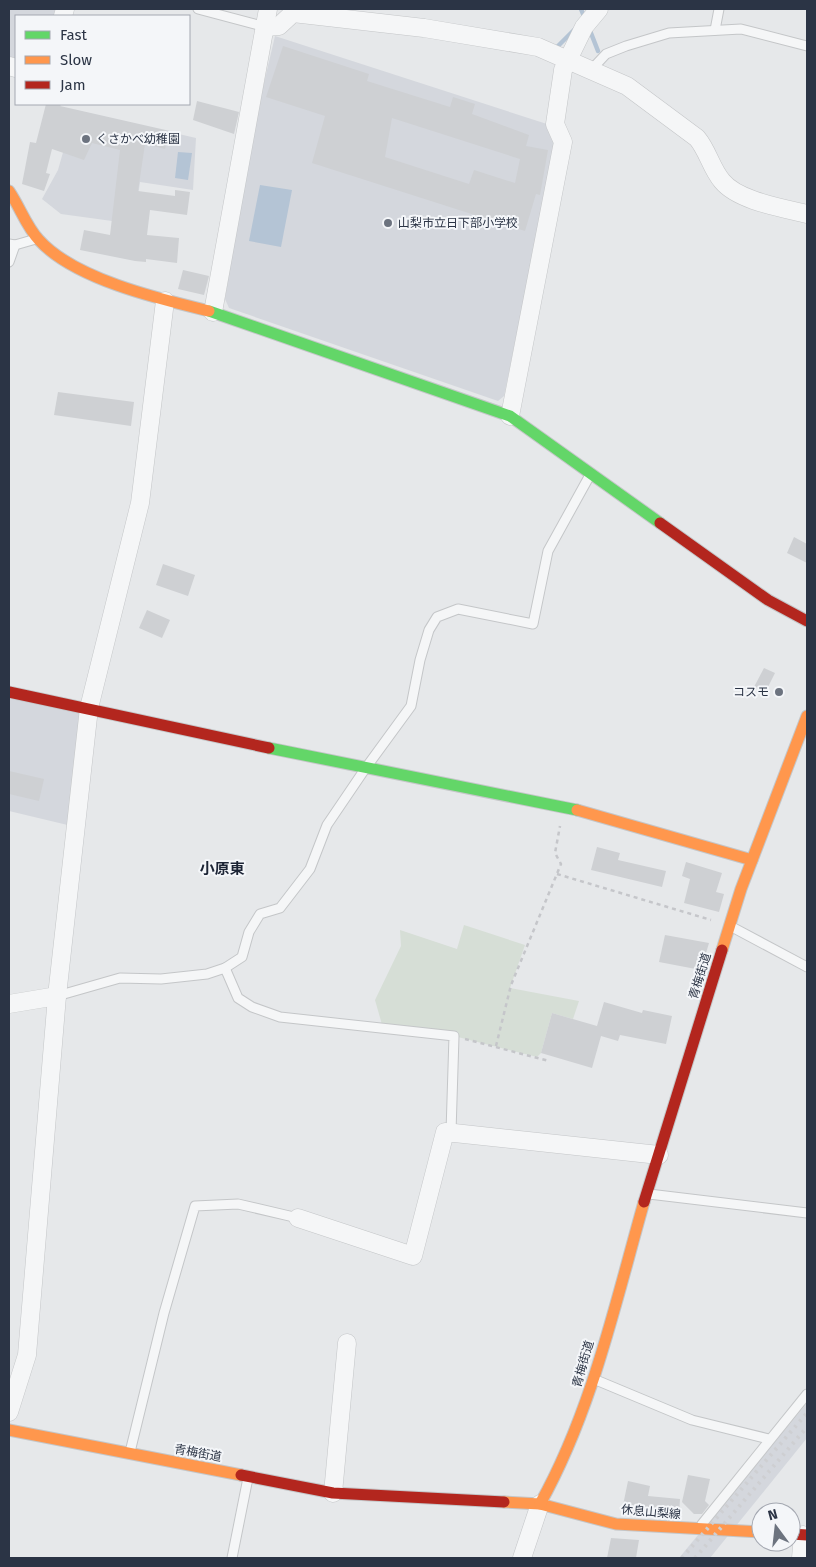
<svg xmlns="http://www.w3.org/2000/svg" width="816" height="1567" viewBox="0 0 816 1567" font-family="'Fira Sans','Noto Sans JP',sans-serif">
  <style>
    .built { fill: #d4d7dd }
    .green { fill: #d6ded6 }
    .water { fill: #b4c4d5 }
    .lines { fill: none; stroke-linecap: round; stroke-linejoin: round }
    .stream { stroke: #b4c4d5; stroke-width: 4.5 }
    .building { fill: #ced0d3; fill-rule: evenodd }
    .lane-casing { stroke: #c4c6c8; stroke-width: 11 }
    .street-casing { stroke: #c4c6c8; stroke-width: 19 }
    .fast-casing { stroke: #c4c6c8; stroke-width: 13 }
    .slow-casing { stroke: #c4c6c8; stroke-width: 13 }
    .jam-casing { stroke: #c4c6c8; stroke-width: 13 }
    .path { stroke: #c5c6ca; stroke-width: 2.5; stroke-dasharray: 4 4; stroke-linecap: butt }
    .lane { stroke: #f5f6f7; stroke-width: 9 }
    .street { stroke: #f5f6f7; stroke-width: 18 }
    .fast { stroke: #63d668; stroke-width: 11 }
    .slow { stroke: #ff974d; stroke-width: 11 }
    .jam { stroke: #b3261e; stroke-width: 11 }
    .rail { stroke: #cecfd2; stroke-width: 4; stroke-dasharray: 2.5 5; stroke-linecap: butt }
    .poi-dot { fill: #6c737f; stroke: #f4f6f9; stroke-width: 2 }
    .labels { text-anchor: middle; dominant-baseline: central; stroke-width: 4; stroke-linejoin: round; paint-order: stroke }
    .poi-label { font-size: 12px; fill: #2b3445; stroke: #f4f6f9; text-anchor: start }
    .street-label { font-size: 12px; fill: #2b3445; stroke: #f4f6f9 }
    .quarter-label { font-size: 15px; font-weight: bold; fill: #1d2536; stroke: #f4f6f9 }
  </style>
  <rect width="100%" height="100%" fill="#e6e8ea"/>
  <g class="built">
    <path d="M 9,9 L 65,9 L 63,16 L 16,16 L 16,68 L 9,66 Z"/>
    <path d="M 275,36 L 550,125 L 556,140 L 504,396 L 498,401 L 229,308 L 225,299 L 249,147 Z"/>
    <path d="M 75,110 L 196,138 L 193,190 L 140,182 L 134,224 L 61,214 L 42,199 L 58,170 Z"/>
    <path d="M 9,692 L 89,708 L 76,827 L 9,811 Z"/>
    <path d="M 807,1403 L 807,1438 L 710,1558 L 679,1558 Z"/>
  </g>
  <path class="green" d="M 464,925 L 525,945 L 510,988 L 579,1001 L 573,1019 L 552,1013 L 541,1053 L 537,1057 L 454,1036 L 383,1028 L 375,1000 L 401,946 L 400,930 L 457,949 Z"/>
  <g class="water">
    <path d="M 178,152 L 192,153 L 188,180 L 175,178 Z"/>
    <path d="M 260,185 L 292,190 L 281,247 L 249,241 Z"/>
  </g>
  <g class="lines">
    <g class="stream">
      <path d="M 581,9 L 585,19"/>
      <path d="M 589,28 L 598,51"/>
      <path d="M 557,51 L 557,47 L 577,27"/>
    </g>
  </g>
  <g class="building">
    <path d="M 283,46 L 369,74 L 367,81 L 450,107 L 453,97 L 475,104 L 472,114 L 529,135 L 526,146 L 548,150 L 540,195 L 536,194 L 525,231 L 312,163 L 325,116 L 266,97 ZM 392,118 L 520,159 L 515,183 L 474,170 L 469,184 L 385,157 Z"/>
    <path d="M 197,101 L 239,112 L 234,134 L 193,120 Z"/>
    <path d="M 46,104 L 62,104 L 60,106 L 170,131 L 165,149 L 145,144 L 138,191 L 175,196 L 175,190 L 190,192 L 187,215 L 150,210 L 147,235 L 179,238 L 177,263 L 146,259 L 146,262 L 135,261 L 80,250 L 84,230 L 110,235 L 120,150 L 92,143 L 84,160 L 52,149 L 46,173 L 50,174 L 44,191 L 22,184 L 30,142 L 36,143 Z"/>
    <path d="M 183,270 L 209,276 L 204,295 L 178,289 Z"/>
    <path d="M 58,392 L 134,402 L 131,426 L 54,415 Z"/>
    <path d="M 794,537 L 807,544 L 807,563 L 787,553 Z"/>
    <path d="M 163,564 L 195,575 L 188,596 L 156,585 Z"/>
    <path d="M 147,610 L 170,620 L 162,638 L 139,628 Z"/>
    <path d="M 764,668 L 775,673 L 765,693 L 754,687 Z"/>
    <path d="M 9,771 L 44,779 L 39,801 L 9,794 Z"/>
    <path d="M 597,847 L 620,853 L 618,860 L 666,871 L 662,887 L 591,870 Z"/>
    <path d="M 686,862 L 722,873 L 716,892 L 724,894 L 719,912 L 684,903 L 690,879 L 682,876 Z"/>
    <path d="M 665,935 L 709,943 L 701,970 L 659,962 Z"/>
    <path d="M 604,1002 L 642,1013 L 643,1010 L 672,1016 L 666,1044 L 620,1035 L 618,1041 L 601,1036 L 592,1068 L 541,1053 L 552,1013 L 597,1026 Z"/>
    <path d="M 688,1475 L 710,1479 L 705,1501 L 709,1505 L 702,1514 L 694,1514 L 682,1502 Z"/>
    <path d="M 628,1481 L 650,1486 L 648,1496 L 680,1499 L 679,1515 L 622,1510 Z"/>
    <path d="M 611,1538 L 639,1540 L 636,1558 L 607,1558 Z"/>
  </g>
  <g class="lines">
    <defs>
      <g id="lane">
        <path d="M 198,9 L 266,27"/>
        <path d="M 715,30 L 719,9"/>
        <path d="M 591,70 L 606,54 L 626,46 L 669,33 L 741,29 L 807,46"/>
        <path d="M 9,244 L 15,245 L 36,239"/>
        <path d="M 9,262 L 15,245"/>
        <path d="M 732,927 L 807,967"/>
        <path d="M 225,968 L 242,957 L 249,932 L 260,914 L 280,908 L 310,869 L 327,825 L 365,769 L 411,706 L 420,660 L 429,630 L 437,617 L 458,609 L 533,624 L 548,551 L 590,475"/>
        <path d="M 57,996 L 120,978 L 161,979 L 207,974 L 225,968 L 238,998 L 252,1007 L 280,1017 L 454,1036 L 451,1132"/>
        <path d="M 649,1194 L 807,1213"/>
        <path d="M 596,1380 L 692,1420 L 769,1439"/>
        <path d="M 130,1452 L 164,1313 L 195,1206 L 238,1204 L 298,1218"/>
        <path d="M 702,1524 L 807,1394"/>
        <path d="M 232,1558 L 248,1478"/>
      </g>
      <g id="street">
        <path d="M 63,16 L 65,9"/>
        <path d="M 266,27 L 279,26 L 293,13 L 424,28 L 538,47 L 627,86 L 697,138 C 708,151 711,168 722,181 C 738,201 783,208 807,214"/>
        <path d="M 9,66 L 16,68"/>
        <path d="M 213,312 L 268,9"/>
        <path d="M 510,416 L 563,142 L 555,124 L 563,70 L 584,27 L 599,9"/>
        <path d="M 9,1004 L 57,996"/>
        <path d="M 298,1218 L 413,1256 L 445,1132 L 659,1155"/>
        <path d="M 9,1412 L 27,1355 L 57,996 L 89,708 L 140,503 L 165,301"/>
        <path d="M 333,1493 L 347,1343"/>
        <path d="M 522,1558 L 540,1504"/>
        <path d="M 801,1558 L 803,1535"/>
      </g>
      <g id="fast">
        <path d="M 209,311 L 510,416 L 660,523"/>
        <path d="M 269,748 L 577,810"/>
      </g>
      <g id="slow">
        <path d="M 9,191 C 20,207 26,226 39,240 C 74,279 159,299 209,311"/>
        <path d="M 577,810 L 752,860"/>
        <path d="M 722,950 L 741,889 L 807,716"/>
        <path d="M 9,1430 L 241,1475"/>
        <path d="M 504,1502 L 540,1504 L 616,1524 L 761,1532"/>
        <path d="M 540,1504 C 592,1411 615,1304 644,1202"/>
      </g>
      <g id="jam">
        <path d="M 660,523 L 768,600 L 807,621"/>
        <path d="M 9,692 L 269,748"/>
        <path d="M 644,1202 L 722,950"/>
        <path d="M 241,1475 L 333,1493 L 504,1502"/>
        <path d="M 791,1534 L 807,1535"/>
      </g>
    </defs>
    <use href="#lane" class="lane-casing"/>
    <use href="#street" class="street-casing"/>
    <use href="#fast" class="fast-casing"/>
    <use href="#slow" class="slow-casing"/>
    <use href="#jam" class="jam-casing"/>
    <g class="path">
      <path d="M 557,874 L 711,920"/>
      <path d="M 465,1039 L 549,1061"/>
      <path d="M 496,1046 L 511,985 L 561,864 L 555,853 L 560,826"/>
    </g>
    <use href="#lane" class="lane"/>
    <use href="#street" class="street"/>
    <use href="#fast" class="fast"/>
    <use href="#slow" class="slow"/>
    <use href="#jam" class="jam"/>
    <g class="rail">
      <path d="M 682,1558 L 807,1413"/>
      <path d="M 695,1558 L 807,1427"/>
    </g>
  </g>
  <g class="poi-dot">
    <circle cx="86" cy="139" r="5"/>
    <circle cx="388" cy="223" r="5"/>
    <circle cx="779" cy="692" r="5"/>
  </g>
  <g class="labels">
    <g class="poi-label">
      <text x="96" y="139">くさかべ幼稚園</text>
      <text x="398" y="223">山梨市立日下部小学校</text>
      <text x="769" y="692" text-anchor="end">コスモ</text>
    </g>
    <g class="street-label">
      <text transform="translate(700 976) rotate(-73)">青梅街道</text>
      <text transform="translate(583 1364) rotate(-74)">青梅街道</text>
      <text transform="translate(198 1453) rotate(10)">青梅街道</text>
      <text transform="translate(651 1512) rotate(5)">休息山梨線</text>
    </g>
    <g class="quarter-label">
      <text x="222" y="869">小原東</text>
    </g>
  </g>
  <rect width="816" height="1567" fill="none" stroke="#2b3445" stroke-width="20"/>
  <rect x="15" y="15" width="175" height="90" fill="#f4f6f9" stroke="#a4a8b1"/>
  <rect x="25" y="31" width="25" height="8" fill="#63d668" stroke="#a4a8b1"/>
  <text x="60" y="40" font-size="15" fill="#2b3445">Fast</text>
  <rect x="25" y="56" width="25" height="8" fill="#ff974d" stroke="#a4a8b1"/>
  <text x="60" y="65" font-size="15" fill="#2b3445">Slow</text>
  <rect x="25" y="81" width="25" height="8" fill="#b3261e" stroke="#a4a8b1"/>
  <text x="60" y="90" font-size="15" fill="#2b3445">Jam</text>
  <g transform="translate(776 1527) rotate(345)"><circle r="24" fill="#f4f6f9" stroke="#a4a8b1"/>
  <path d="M0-4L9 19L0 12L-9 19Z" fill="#6c737f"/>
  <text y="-8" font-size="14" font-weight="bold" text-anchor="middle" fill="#2b3445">N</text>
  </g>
</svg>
